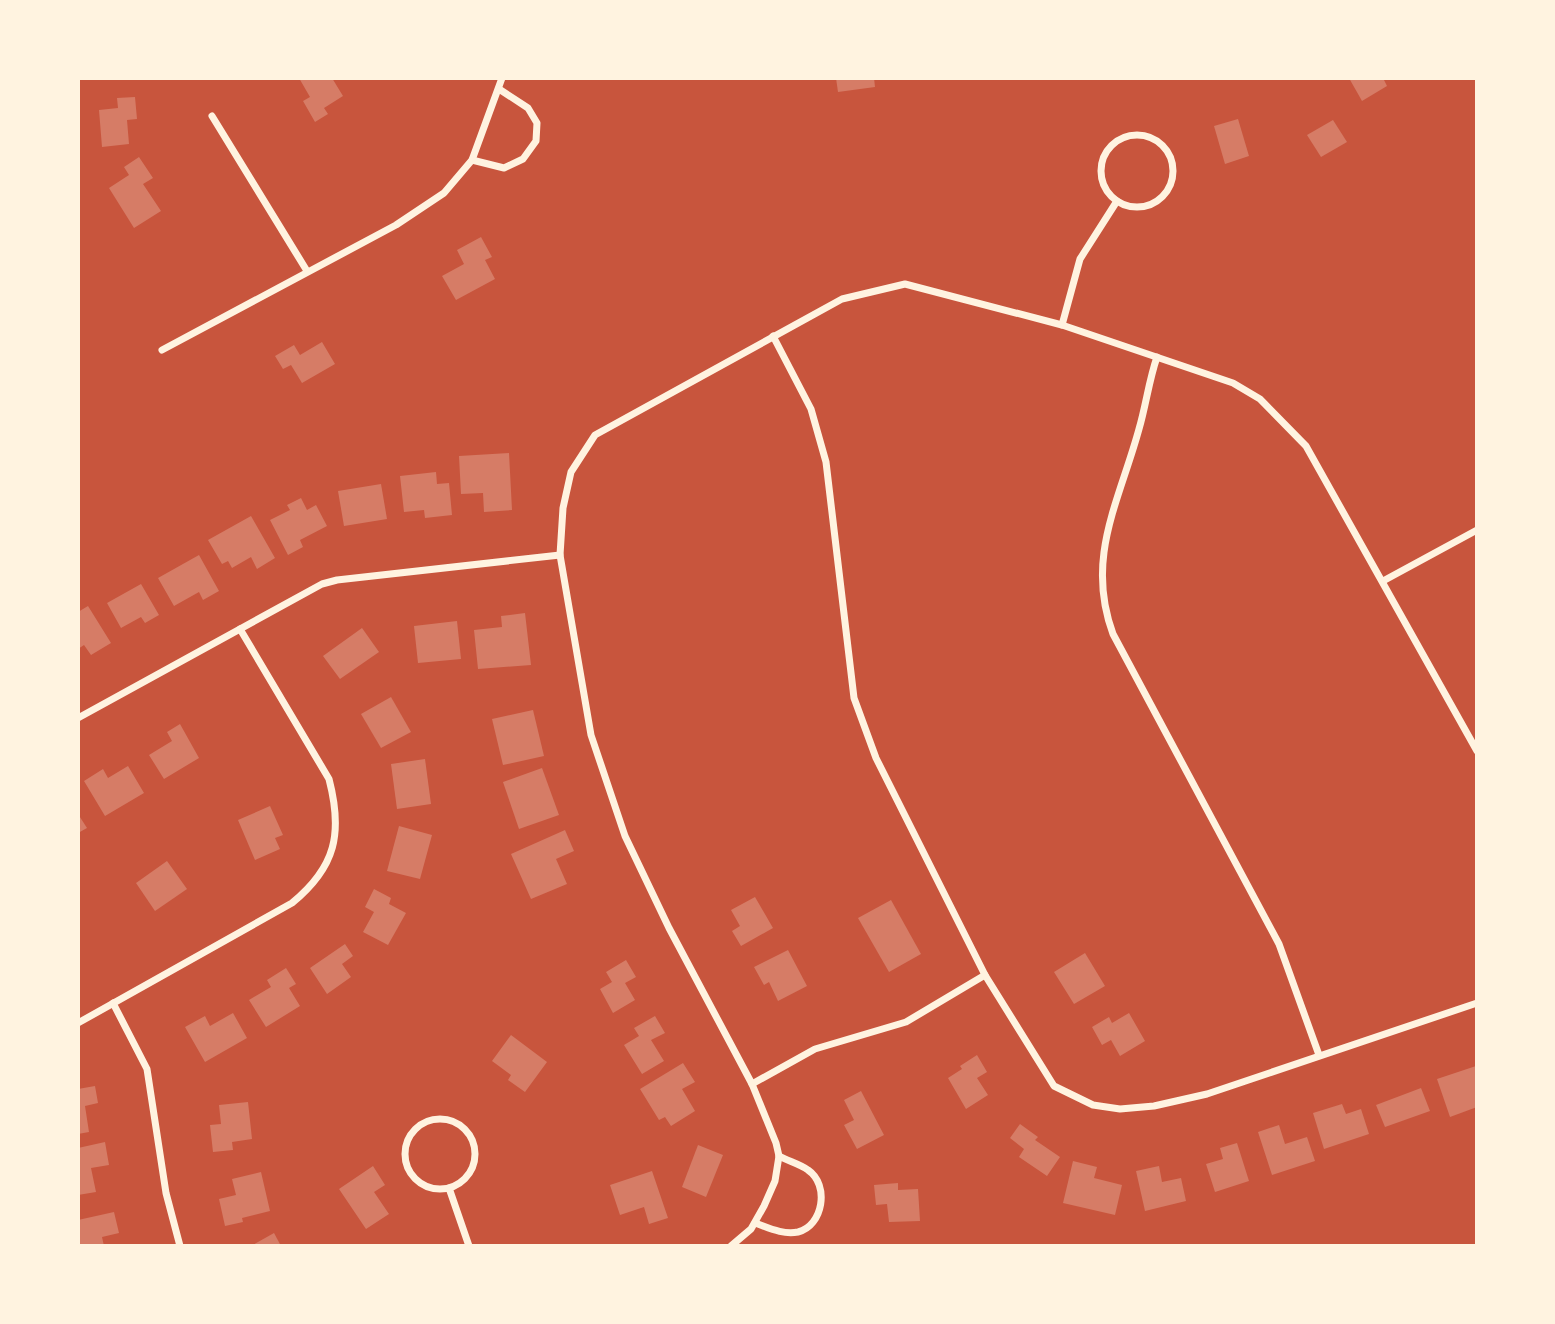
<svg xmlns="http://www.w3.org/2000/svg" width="1555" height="1324" viewBox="0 0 1555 1324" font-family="'Roboto Serif',serif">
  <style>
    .building { fill: #d67c66 }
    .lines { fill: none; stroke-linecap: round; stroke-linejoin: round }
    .minor { stroke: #fff3e0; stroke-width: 7 }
  </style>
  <rect width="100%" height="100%" fill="#c8553d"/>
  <g class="building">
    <path d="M 299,78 L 332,78 L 343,96 L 324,108 L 328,114 L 315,122 L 303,101 L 310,97 Z"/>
    <path d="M 836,78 L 874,78 L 875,87 L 838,92 Z"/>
    <path d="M 1349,78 L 1383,78 L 1387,86 L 1362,101 Z"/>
    <path d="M 135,97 L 137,119 L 127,120 L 129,144 L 102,147 L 99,110 L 118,108 L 117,98 Z"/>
    <path d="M 1238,119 L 1249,156 L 1225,164 L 1214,126 Z"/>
    <path d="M 1333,120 L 1347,142 L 1321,157 L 1307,135 Z"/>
    <path d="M 139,157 L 153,178 L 143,184 L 161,211 L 134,228 L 109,188 L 129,175 L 124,167 Z"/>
    <path d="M 481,237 L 492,257 L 485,260 L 495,279 L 456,300 L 442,276 L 464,264 L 457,250 Z"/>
    <path d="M 322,342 L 335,364 L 302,383 L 291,365 L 283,369 L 275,356 L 294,345 L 300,355 Z"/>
    <path d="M 509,453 L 512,510 L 484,512 L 483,493 L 461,494 L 459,456 Z"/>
    <path d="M 436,472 L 437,484 L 449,483 L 452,515 L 425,518 L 424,510 L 404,512 L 400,476 Z"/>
    <path d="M 381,484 L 387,519 L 344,526 L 338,491 Z"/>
    <path d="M 301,498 L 307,510 L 316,505 L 327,526 L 300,540 L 303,547 L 288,555 L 270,520 L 290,510 L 287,505 Z"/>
    <path d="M 251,516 L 275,558 L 257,569 L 251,557 L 232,568 L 228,561 L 222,564 L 208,540 Z"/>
    <path d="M 199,555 L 219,591 L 203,600 L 199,592 L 174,606 L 158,578 Z"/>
    <path d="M 141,584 L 159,615 L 145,623 L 141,617 L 121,628 L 107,603 Z"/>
    <path d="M 88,606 L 111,643 L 91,655 L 84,645 L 78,649 L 78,612 Z"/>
    <path d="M 525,613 L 531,665 L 478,669 L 474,630 L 502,627 L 501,616 Z"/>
    <path d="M 457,621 L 461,659 L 418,663 L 414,626 Z"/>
    <path d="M 362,628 L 379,652 L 340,679 L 323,656 Z"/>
    <path d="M 391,697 L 411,732 L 381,748 L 361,714 Z"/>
    <path d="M 533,710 L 544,756 L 503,765 L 492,719 Z"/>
    <path d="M 180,724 L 199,758 L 164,779 L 149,755 L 172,741 L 167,732 Z"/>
    <path d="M 425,759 L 431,804 L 397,809 L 391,764 Z"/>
    <path d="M 128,766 L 144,793 L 105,816 L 84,781 L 103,769 L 108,778 Z"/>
    <path d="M 542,768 L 559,815 L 519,829 L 503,782 Z"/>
    <path d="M 270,806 L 283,835 L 275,838 L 280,849 L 255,860 L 238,820 Z"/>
    <path d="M 78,814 L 87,828 L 78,833 Z"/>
    <path d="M 399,826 L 432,835 L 420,879 L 387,871 Z"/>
    <path d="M 565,830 L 574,851 L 556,859 L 567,884 L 531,899 L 511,854 Z"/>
    <path d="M 167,861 L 187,889 L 155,911 L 136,883 Z"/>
    <path d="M 374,889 L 391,898 L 389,904 L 406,913 L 388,945 L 363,932 L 374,912 L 365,907 Z"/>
    <path d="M 755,897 L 773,928 L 741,946 L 732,931 L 740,926 L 731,910 Z"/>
    <path d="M 891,900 L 921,954 L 889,972 L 858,918 Z"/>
    <path d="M 345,944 L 353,956 L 342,964 L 351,977 L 327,994 L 310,968 Z"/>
    <path d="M 788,950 L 807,986 L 778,1001 L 769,982 L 764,985 L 754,967 Z"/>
    <path d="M 1085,953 L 1105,986 L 1074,1004 L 1054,972 Z"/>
    <path d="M 626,960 L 636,977 L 625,983 L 635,1000 L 613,1013 L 600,989 L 612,982 L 606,972 Z"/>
    <path d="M 286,968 L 296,984 L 289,988 L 300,1006 L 266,1027 L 249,1000 L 271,987 L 267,980 Z"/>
    <path d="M 233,1013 L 247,1038 L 205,1062 L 185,1027 L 205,1016 L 210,1026 Z"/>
    <path d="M 1129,1013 L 1145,1041 L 1120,1056 L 1111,1040 L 1102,1045 L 1092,1027 L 1109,1017 L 1112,1023 Z"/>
    <path d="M 655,1016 L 665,1033 L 651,1040 L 664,1061 L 642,1074 L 624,1045 L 639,1036 L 634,1028 Z"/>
    <path d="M 511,1035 L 547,1062 L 525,1092 L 508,1080 L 511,1075 L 492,1061 Z"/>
    <path d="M 977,1055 L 987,1072 L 977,1078 L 988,1095 L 966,1109 L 948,1078 L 962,1069 L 960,1066 Z"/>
    <path d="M 683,1063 L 695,1082 L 682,1089 L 695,1111 L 671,1126 L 665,1117 L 659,1120 L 640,1089 Z"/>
    <path d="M 1476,1066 L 1477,1107 L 1450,1117 L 1437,1079 Z"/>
    <path d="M 95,1086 L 98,1103 L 85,1106 L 89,1132 L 78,1134 L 78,1089 Z"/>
    <path d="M 1421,1088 L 1430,1111 L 1385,1127 L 1376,1105 Z"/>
    <path d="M 861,1091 L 884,1135 L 857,1149 L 844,1125 L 854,1120 L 844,1100 Z"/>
    <path d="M 248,1102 L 252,1139 L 232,1142 L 233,1150 L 213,1152 L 210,1125 L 221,1124 L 219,1105 Z"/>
    <path d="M 1342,1104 L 1346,1114 L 1361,1109 L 1369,1134 L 1324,1149 L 1313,1113 Z"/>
    <path d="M 1020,1124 L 1038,1137 L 1035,1140 L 1060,1157 L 1047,1176 L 1019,1157 L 1024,1149 L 1010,1138 Z"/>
    <path d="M 1279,1125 L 1285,1144 L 1307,1137 L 1315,1161 L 1272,1175 L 1258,1132 Z"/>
    <path d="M 105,1142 L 109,1165 L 91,1168 L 96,1192 L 78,1195 L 78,1148 Z"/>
    <path d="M 1237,1143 L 1249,1181 L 1215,1192 L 1206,1164 L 1223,1159 L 1220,1148 Z"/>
    <path d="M 698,1145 L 723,1155 L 706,1197 L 682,1187 Z"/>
    <path d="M 1073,1161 L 1097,1167 L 1094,1178 L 1122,1185 L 1115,1215 L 1063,1203 Z"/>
    <path d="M 373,1166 L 385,1185 L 374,1192 L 389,1214 L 366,1229 L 339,1189 Z"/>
    <path d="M 1159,1166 L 1162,1182 L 1181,1178 L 1186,1201 L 1145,1211 L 1136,1171 Z"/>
    <path d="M 652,1171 L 668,1218 L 649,1224 L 644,1207 L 620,1215 L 610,1185 Z"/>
    <path d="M 261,1172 L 270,1211 L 242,1218 L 243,1222 L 225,1226 L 219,1199 L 236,1195 L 232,1179 Z"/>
    <path d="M 898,1183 L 898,1190 L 918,1189 L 920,1221 L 889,1222 L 887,1204 L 876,1205 L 874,1185 Z"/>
    <path d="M 114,1212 L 119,1233 L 102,1237 L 104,1246 L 78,1246 L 78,1220 Z"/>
    <path d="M 274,1233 L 281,1246 L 251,1246 Z"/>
  </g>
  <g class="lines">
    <g class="minor">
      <path d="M 212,116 L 307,271"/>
      <circle cx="1137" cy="171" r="36"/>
      <path d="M 472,160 L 504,168 L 523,159 L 536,141 L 537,123 L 528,108 L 499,89"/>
      <path d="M 1062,325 L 1080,259 L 1117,201"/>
      <path d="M 773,336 L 811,409 L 826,462 L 854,698 L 876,758 L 985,975 L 1054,1086 L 1093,1105 L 1120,1109 L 1154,1106 L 1207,1094 L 1477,1003"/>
      <path d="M 162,350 L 396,225 L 444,193 L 472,160 L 502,78"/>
      <path d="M 1157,357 C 1149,380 1146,405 1139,429 C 1119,502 1085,558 1113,634 L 1279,944 L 1319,1055"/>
      <path d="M 1383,581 L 1477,530"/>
      <path d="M 78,718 L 322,584 L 337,580 L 560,555"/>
      <path d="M 113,1003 L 147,1069 L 166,1193 L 180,1246"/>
      <path d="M 78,1023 L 292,903 C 336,867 343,833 329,779 L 240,629"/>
      <path d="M 752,1084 L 815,1049 L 906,1022 L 985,975"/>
      <circle cx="440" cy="1154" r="35"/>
      <path d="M 449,1188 L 469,1246"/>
      <path d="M 755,1223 C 769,1228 783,1235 798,1232 C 823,1226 830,1185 808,1170 C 800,1164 788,1161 779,1156"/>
      <path d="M 731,1246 L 751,1229 L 764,1206 L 775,1181 L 779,1156 L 776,1143 L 752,1084 L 669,928 L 625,836 L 591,735 L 560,555 L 563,508 L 571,472 L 595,435 L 842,299 L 905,284 L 1062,325 L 1233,383 L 1260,399 L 1306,446 L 1477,751"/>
    </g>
  </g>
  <rect width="1555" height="1324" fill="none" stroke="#fff3e0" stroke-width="160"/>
</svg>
